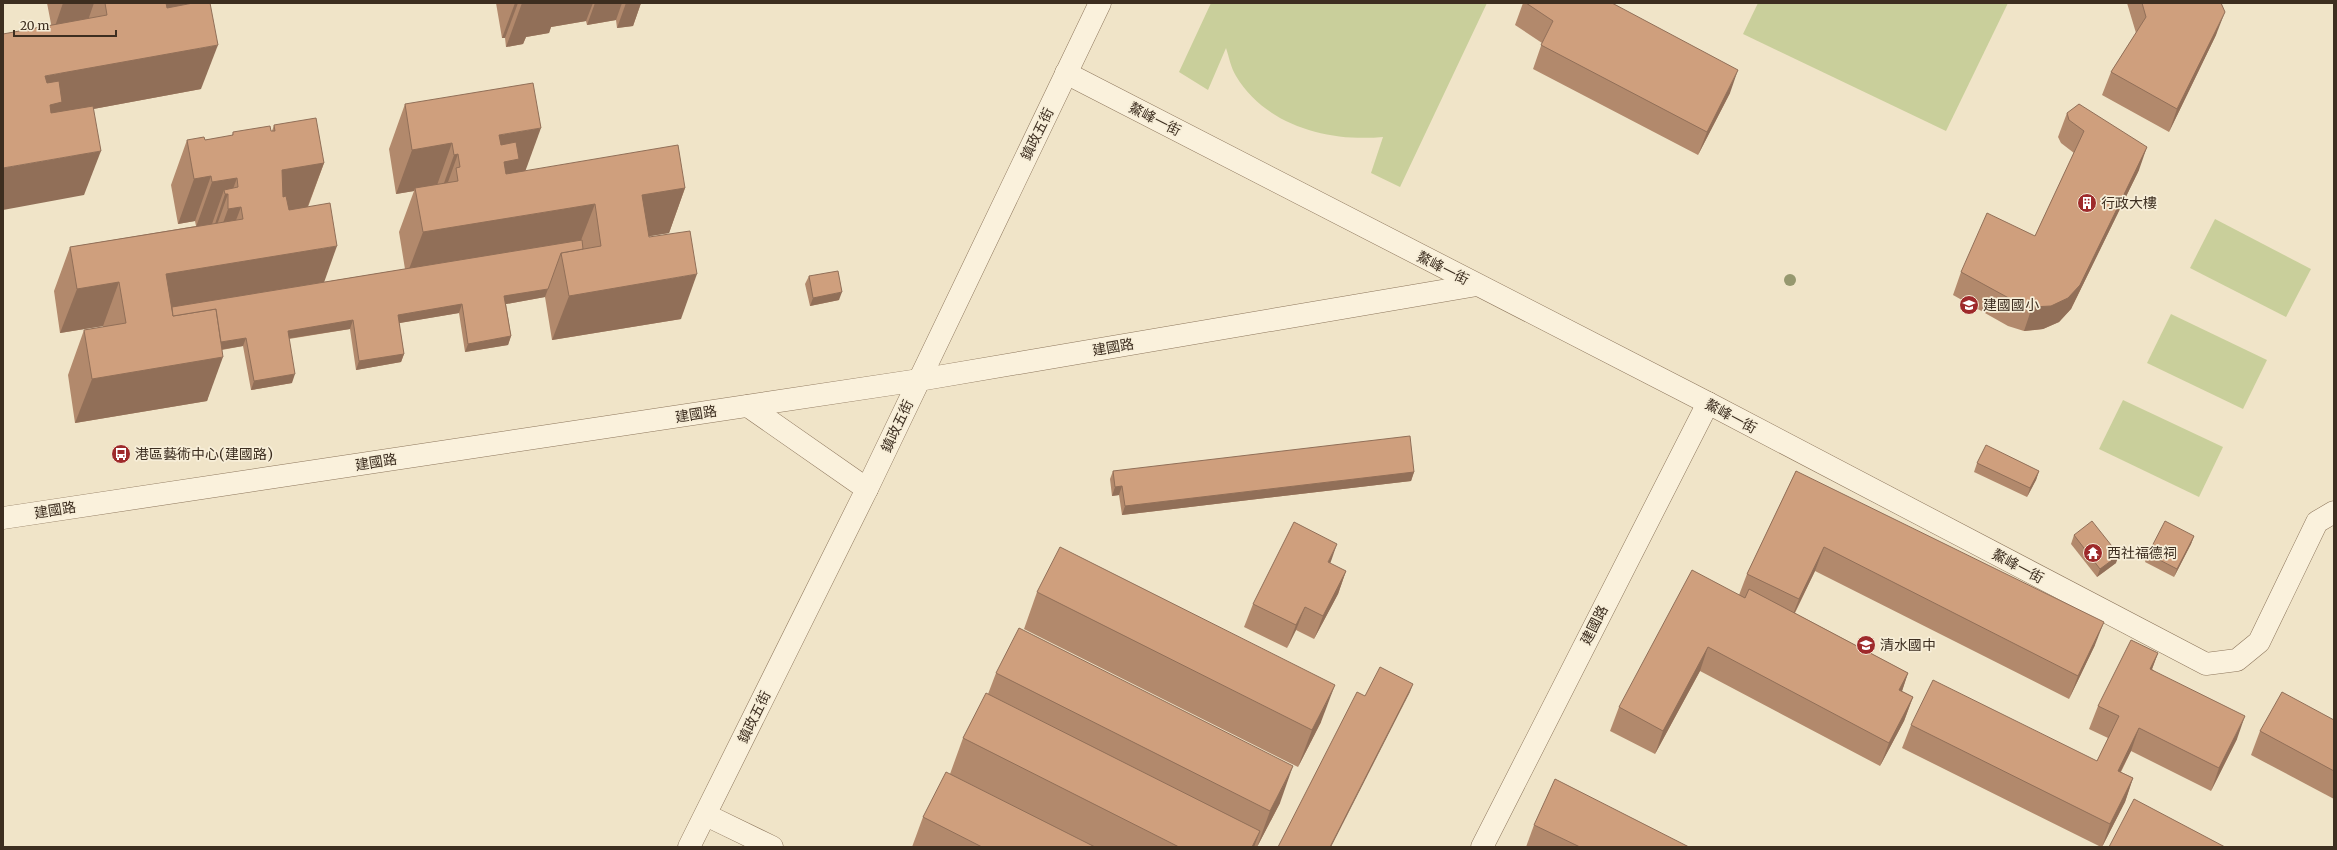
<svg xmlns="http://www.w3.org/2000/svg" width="2337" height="850" viewBox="0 0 2337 850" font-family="Merriweather,'Noto Sans TC',serif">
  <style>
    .green { fill: #c9cf9b }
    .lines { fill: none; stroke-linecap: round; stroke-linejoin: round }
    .minor-casing { stroke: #8d765c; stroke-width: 23 }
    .minor { stroke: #faf1dc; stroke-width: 22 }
    .tree { fill: #96986f }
    .wall { fill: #b2896c }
    .shaded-wall { fill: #916f58 }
    .building { fill: #cf9f7d; stroke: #916f58 }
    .labels { text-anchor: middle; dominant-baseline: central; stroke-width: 3.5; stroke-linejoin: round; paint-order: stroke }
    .street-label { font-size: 14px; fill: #3d2e20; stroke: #f7eed8 }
    .poi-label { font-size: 14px; fill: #3d2e20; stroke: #f7eed8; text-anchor: start }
  </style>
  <rect width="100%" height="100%" fill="#f0e4c8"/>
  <g class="green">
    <path d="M 1211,3 L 1487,3 L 1400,187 L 1371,173 L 1383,137 C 1329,142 1266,126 1236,76 C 1231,68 1229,57 1226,48 L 1208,90 L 1179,72 Z"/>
    <path d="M 1758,3 L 2008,3 L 1946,131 L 1743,34 Z"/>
    <path d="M 2215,219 L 2311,269 L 2286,317 L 2190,268 Z"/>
    <path d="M 2171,314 L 2267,360 L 2243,409 L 2147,363 Z"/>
    <path d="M 2123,400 L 2223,447 L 2199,497 L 2099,449 Z"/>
  </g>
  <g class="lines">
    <defs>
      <g id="minor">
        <path d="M 1066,73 L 1708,403 L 2206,664 L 2237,660 L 2259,642 L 2317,522 L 2334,512"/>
        <path d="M 748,406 L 867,489"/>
        <path d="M 3,518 L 919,380 L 1477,285"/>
        <path d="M 706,815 L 772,847"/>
        <path d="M 689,847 L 867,489 L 1100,3"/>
        <path d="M 1482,847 L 1708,403"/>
      </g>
    </defs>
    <use href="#minor" class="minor-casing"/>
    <use href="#minor" class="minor"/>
  </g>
  <circle class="tree" cx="1790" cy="280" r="6"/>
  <g class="wall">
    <path d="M 47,3 L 187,3 L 187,4 L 201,89 L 93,109 L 84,195 Z"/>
    <path d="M 496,3 L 641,3 L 633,26 L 617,28 L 616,20 L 587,25 L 586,21 L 551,27 L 549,33 L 526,37 L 523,44 L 506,47 L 505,38 L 502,38 Z"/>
    <path d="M 1523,3 L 1612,3 L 1730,93 L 1698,155 L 1533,69 L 1542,43 L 1515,25 Z"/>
    <path d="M 2127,3 L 2221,3 L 2216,35 L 2169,132 L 2102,95 L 2111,72 L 2136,33 Z"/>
    <path d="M 405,104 L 525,171 L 685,188 L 669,233 L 649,236 L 681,319 L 552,340 L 545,297 L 506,304 L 511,336 L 508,345 L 465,352 L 459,313 L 399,323 L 404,354 L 401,362 L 356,370 L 350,329 L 289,339 L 292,383 L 251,390 L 243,346 L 222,350 L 207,401 L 75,423 L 68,375 L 84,330 L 103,327 L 103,326 L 60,333 L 54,291 L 70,247 L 196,226 L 195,221 L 178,224 L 171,185 L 187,140 L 205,140 L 232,136 L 233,132 L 271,131 L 272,131 L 274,125 L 324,163 L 308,207 L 324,282 L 405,269 L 399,232 L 414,191 L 396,194 L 389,149 Z"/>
    <path d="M 2067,113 L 2139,170 L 2071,309 L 2059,322 L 2043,329 L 2024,331 L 2008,326 L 1953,295 L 1961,272 L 2035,236 L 2074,153 L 2061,143 L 2058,137 Z"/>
    <path d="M 809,276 L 839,300 L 810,306 L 805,284 Z"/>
    <path d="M 1977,463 L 2039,471 L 2036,480 L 2027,497 L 1974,472 Z"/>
    <path d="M 1113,471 L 1414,472 L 1411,481 L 1122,515 L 1119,495 L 1112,496 L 1110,479 Z"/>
    <path d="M 1796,471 L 2095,645 L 2069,699 L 1815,571 L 1795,613 L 1908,673 L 1902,691 L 1913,697 L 1904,721 L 1880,766 L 1700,671 L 1655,754 L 1610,731 L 1619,707 L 1739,595 L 1747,574 Z"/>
    <path d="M 2074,535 L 2116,563 L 2097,577 L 2071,544 Z"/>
    <path d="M 2194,536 L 2191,544 L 2174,577 L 2145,562 L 2148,554 Z"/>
    <path d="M 1346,571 L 1338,594 L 1314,639 L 1296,630 L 1287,648 L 1244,627 L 1253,604 Z"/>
    <path d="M 1037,592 L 1321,722 L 1298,767 L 1024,629 Z"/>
    <path d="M 2158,653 L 2152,669 L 2237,739 L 2211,791 L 2131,751 L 2121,772 L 2133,778 L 2125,802 L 2102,847 L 2101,847 L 1902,748 L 1911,725 L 2097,761 L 2108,738 L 2089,729 L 2098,706 Z"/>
    <path d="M 996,673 L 1280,803 L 1257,847 L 912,847 L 923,817 L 950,774 L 963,738 L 988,694 Z"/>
    <path d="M 2334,720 L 2334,799 L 2251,755 L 2260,731 Z"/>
    <path d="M 1534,825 L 1689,847 L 1526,847 Z"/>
  </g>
  <g class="shaded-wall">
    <path d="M 63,3 L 94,3 L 86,26 L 53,32 Z"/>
    <path d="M 148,3 L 187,3 L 185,8 L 175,10 Z"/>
    <path d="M 515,3 L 518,3 L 505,38 L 502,38 Z"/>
    <path d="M 522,3 L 593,3 L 586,21 L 551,27 L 549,33 L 526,37 L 523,44 L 506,47 Z"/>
    <path d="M 595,3 L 622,3 L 616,20 L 587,25 Z"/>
    <path d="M 626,3 L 641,3 L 633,26 L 617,28 Z"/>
    <path d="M 2225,12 L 2216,35 L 2169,132 L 2177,109 Z"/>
    <path d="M 218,45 L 201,89 L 45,118 L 45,76 Z"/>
    <path d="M 1738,70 L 1730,93 L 1698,155 L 1707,132 Z"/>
    <path d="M 541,128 L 525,172 L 483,179 L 499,135 Z"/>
    <path d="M 452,143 L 436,188 L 415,188 L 414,191 L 396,194 L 412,150 Z"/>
    <path d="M 2147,147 L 2139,170 L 2071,309 L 2059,322 L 2043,329 L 2024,331 L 2032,307 Z"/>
    <path d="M 101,151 L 84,195 L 3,210 L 3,168 Z"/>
    <path d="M 458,154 L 442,199 L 438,200 L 454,155 Z"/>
    <path d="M 324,163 L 307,208 L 265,215 L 282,170 Z"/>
    <path d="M 211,176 L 195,221 L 178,224 L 194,179 Z"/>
    <path d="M 237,178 L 228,203 L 228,194 L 212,239 L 215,224 L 225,194 L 224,190 L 212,224 L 196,227 L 212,182 Z"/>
    <path d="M 685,188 L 669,233 L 626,240 L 642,195 Z"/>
    <path d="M 595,204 L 578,248 L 406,277 L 423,232 Z"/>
    <path d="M 241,207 L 224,252 L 212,254 L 228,209 Z"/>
    <path d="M 337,246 L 321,291 L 154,318 L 166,274 Z"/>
    <path d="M 697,274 L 681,319 L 552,340 L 569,296 Z"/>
    <path d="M 119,282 L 103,326 L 60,333 L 77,289 Z"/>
    <path d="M 548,289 L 545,297 L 501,305 L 504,296 Z"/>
    <path d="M 842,292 L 839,300 L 810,306 L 813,298 Z"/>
    <path d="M 462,304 L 459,313 L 394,324 L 398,315 Z"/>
    <path d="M 353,320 L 350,329 L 285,339 L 288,331 Z"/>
    <path d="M 511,336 L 508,345 L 465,352 L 468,344 Z"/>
    <path d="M 246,338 L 243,346 L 157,360 L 160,352 Z"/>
    <path d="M 404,354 L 401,362 L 356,370 L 359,361 Z"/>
    <path d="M 223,357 L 207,401 L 75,423 L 92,379 Z"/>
    <path d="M 295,374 L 292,383 L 251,390 L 254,381 Z"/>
    <path d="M 2039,471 L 2036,480 L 2027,497 L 2030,488 Z"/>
    <path d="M 1414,472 L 1411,481 L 1122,515 L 1125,506 Z"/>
    <path d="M 1122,486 L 1119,495 L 1112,496 L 1115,487 Z"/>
    <path d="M 2194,536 L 2191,544 L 2174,577 L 2177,569 Z"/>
    <path d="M 1337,544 L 1329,567 L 1328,562 Z"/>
    <path d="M 1824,547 L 1815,571 L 1790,622 L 1799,599 Z"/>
    <path d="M 2119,555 L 2116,563 L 2097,577 L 2100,569 Z"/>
    <path d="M 1346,571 L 1338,594 L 1314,639 L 1323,616 Z"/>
    <path d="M 1305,607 L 1296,630 L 1287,648 L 1296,625 Z"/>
    <path d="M 2104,622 L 2095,645 L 2069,699 L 2078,676 Z"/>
    <path d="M 1708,647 L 1700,671 L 1655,754 L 1663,731 Z"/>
    <path d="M 2158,653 L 2149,677 L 2150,669 Z"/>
    <path d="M 1908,673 L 1900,697 L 1899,690 Z"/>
    <path d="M 1413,684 L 1410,692 L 1331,847 L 1330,847 Z"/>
    <path d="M 1335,685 L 1321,722 L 1298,767 L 1312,730 Z"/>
    <path d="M 1913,697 L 1904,721 L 1880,766 L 1889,743 Z"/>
    <path d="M 2245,716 L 2237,739 L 2211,791 L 2219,768 Z"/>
    <path d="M 2139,728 L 2131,751 L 2109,794 L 2118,771 Z"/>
    <path d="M 1293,766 L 1280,803 L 1257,847 L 1270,811 Z"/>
    <path d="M 2133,778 L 2125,802 L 2102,847 L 2110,824 Z"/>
    <path d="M 1260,831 L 1254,847 L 1252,847 Z"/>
  </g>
  <g class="building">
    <path d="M 105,3 L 166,3 L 167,8 L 193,3 L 210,3 L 218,45 L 45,76 L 47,83 L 59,81 L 62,102 L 50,105 L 51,113 L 93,106 L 101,151 L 3,168 L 3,34 L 107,15 Z"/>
    <path d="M 1526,3 L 1612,3 L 1738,70 L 1707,132 L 1541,45 L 1553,21 Z"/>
    <path d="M 2142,3 L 2221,3 L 2225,12 L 2177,109 L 2111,72 L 2146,17 Z"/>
    <path d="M 533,83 L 541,128 L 499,135 L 501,145 L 516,142 L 519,159 L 504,162 L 506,174 L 678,145 L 685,188 L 642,195 L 649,237 L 690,231 L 697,274 L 569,296 L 561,253 L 601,246 L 595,204 L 423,232 L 415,188 L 458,181 L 456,168 L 460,167 L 458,154 L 454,155 L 452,143 L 412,150 L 405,104 Z"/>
    <path d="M 2079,104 L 2147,147 L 2080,285 L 2068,298 L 2051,306 L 2032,307 L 2016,302 L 1961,272 L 1987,213 L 2035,236 L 2084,131 L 2069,120 L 2067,113 Z"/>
    <path d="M 316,118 L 324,163 L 282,170 L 283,197 L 286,196 L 289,210 L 330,203 L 337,246 L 166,274 L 173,316 L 216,309 L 223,357 L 92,379 L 84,330 L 126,323 L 119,282 L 77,289 L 70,247 L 243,219 L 241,207 L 228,209 L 228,194 L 225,194 L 224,190 L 238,187 L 237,178 L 212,182 L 211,176 L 194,179 L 187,140 L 204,137 L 205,140 L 233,135 L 233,132 L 270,126 L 271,131 L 275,131 L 274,125 Z"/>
    <path d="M 582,240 L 583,249 L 561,253 L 548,289 L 504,296 L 511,336 L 468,344 L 462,304 L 398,315 L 404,354 L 359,361 L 353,320 L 288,331 L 295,374 L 254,381 L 246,338 L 221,342 L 216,309 L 173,316 L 172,307 Z"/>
    <path d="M 838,271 L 842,292 L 813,298 L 809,276 Z"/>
    <path d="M 1410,436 L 1414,472 L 1125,506 L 1122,486 L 1115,487 L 1113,471 Z"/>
    <path d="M 1986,445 L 2039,471 L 2030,488 L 1977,463 Z"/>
    <path d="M 1796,471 L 2104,622 L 2078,676 L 1824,547 L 1799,599 L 1747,574 Z"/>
    <path d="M 2092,521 L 2119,555 L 2100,569 L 2074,535 Z"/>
    <path d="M 2165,521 L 2194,536 L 2177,569 L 2148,554 Z"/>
    <path d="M 1294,522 L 1337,544 L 1328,562 L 1346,571 L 1323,616 L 1305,607 L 1296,625 L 1253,604 Z"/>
    <path d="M 1060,547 L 1335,685 L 1312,730 L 1037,592 Z"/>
    <path d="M 1692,570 L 1745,598 L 1749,589 L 1908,673 L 1899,690 L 1913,697 L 1889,743 L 1708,647 L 1663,731 L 1619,707 Z"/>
    <path d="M 1019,628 L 1293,766 L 1270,811 L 996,673 Z"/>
    <path d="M 2131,640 L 2158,653 L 2150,669 L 2245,716 L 2219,768 L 2139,728 L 2118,771 L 2133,778 L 2110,824 L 1911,725 L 1933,680 L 2097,761 L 2119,716 L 2098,706 Z"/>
    <path d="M 1380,667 L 1413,684 L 1330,847 L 1278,847 L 1357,692 L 1365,696 Z"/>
    <path d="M 2282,692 L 2334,720 L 2334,771 L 2260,731 Z"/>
    <path d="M 986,693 L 1260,831 L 1252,847 L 1179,847 L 963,738 Z"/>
    <path d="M 946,772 L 1095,847 L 982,847 L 923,817 Z"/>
    <path d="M 1555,779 L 1689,847 L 1580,847 L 1534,825 Z"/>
    <path d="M 2134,799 L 2225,847 L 2109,847 Z"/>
  </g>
  <defs>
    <symbol id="building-disc" viewBox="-11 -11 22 22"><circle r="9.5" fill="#9e2a2b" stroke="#f7eed8"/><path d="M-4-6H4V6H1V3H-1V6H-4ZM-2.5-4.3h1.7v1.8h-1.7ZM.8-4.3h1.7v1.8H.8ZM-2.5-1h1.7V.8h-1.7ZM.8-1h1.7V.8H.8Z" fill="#fff"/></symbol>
    <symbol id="school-disc" viewBox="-11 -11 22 22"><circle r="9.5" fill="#9e2a2b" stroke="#f7eed8"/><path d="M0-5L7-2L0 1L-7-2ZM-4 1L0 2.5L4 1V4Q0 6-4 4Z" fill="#fff"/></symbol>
    <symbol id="bus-disc" viewBox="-11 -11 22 22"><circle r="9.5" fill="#9e2a2b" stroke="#f7eed8"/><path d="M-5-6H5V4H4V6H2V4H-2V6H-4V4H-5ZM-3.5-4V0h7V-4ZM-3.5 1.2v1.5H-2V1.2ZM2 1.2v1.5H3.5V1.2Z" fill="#fff"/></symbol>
    <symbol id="temple-disc" viewBox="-11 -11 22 22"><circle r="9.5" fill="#9e2a2b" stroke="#f7eed8"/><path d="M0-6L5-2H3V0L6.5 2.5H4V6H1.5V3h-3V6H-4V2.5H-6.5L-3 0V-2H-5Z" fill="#fff"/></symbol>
  </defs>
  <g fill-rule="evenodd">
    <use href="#building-disc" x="2076" y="192" width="22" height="22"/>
    <use href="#school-disc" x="1958" y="294" width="22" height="22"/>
    <use href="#bus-disc" x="110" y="443" width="22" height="22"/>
    <use href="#temple-disc" x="2082" y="542" width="22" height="22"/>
    <use href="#school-disc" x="1855" y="634" width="22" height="22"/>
  </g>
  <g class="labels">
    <g class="street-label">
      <text transform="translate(1155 119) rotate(27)">鰲峰一街</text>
      <text transform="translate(1037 134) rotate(-64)">鎮政五街</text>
      <text transform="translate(1443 268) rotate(27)">鰲峰一街</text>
      <text transform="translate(1113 347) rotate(-10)">建國路</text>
      <text transform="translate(696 414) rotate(-9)">建國路</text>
      <text transform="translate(1731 416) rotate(28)">鰲峰一街</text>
      <text transform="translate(897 426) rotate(-65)">鎮政五街</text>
      <text transform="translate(376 462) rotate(-9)">建國路</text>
      <text transform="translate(55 510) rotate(-9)">建國路</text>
      <text transform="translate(2018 566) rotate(28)">鰲峰一街</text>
      <text transform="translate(1594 625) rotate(-63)">建國路</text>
      <text transform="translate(754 717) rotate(-64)">鎮政五街</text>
    </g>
    <g class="poi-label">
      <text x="2101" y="203">行政大樓</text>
      <text x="1983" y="305">建國國小</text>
      <text x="135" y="454">港區藝術中心(建國路)</text>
      <text x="2107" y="553">西社福德祠</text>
      <text x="1880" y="645">清水國中</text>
    </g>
  </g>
  <rect width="2337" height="850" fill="none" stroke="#3d2e20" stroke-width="8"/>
  <path d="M14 30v6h102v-6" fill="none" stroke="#3d2e20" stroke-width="2"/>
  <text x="20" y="30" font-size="12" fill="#3d2e20" stroke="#f7eed8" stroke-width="3" paint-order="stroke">20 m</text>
</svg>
